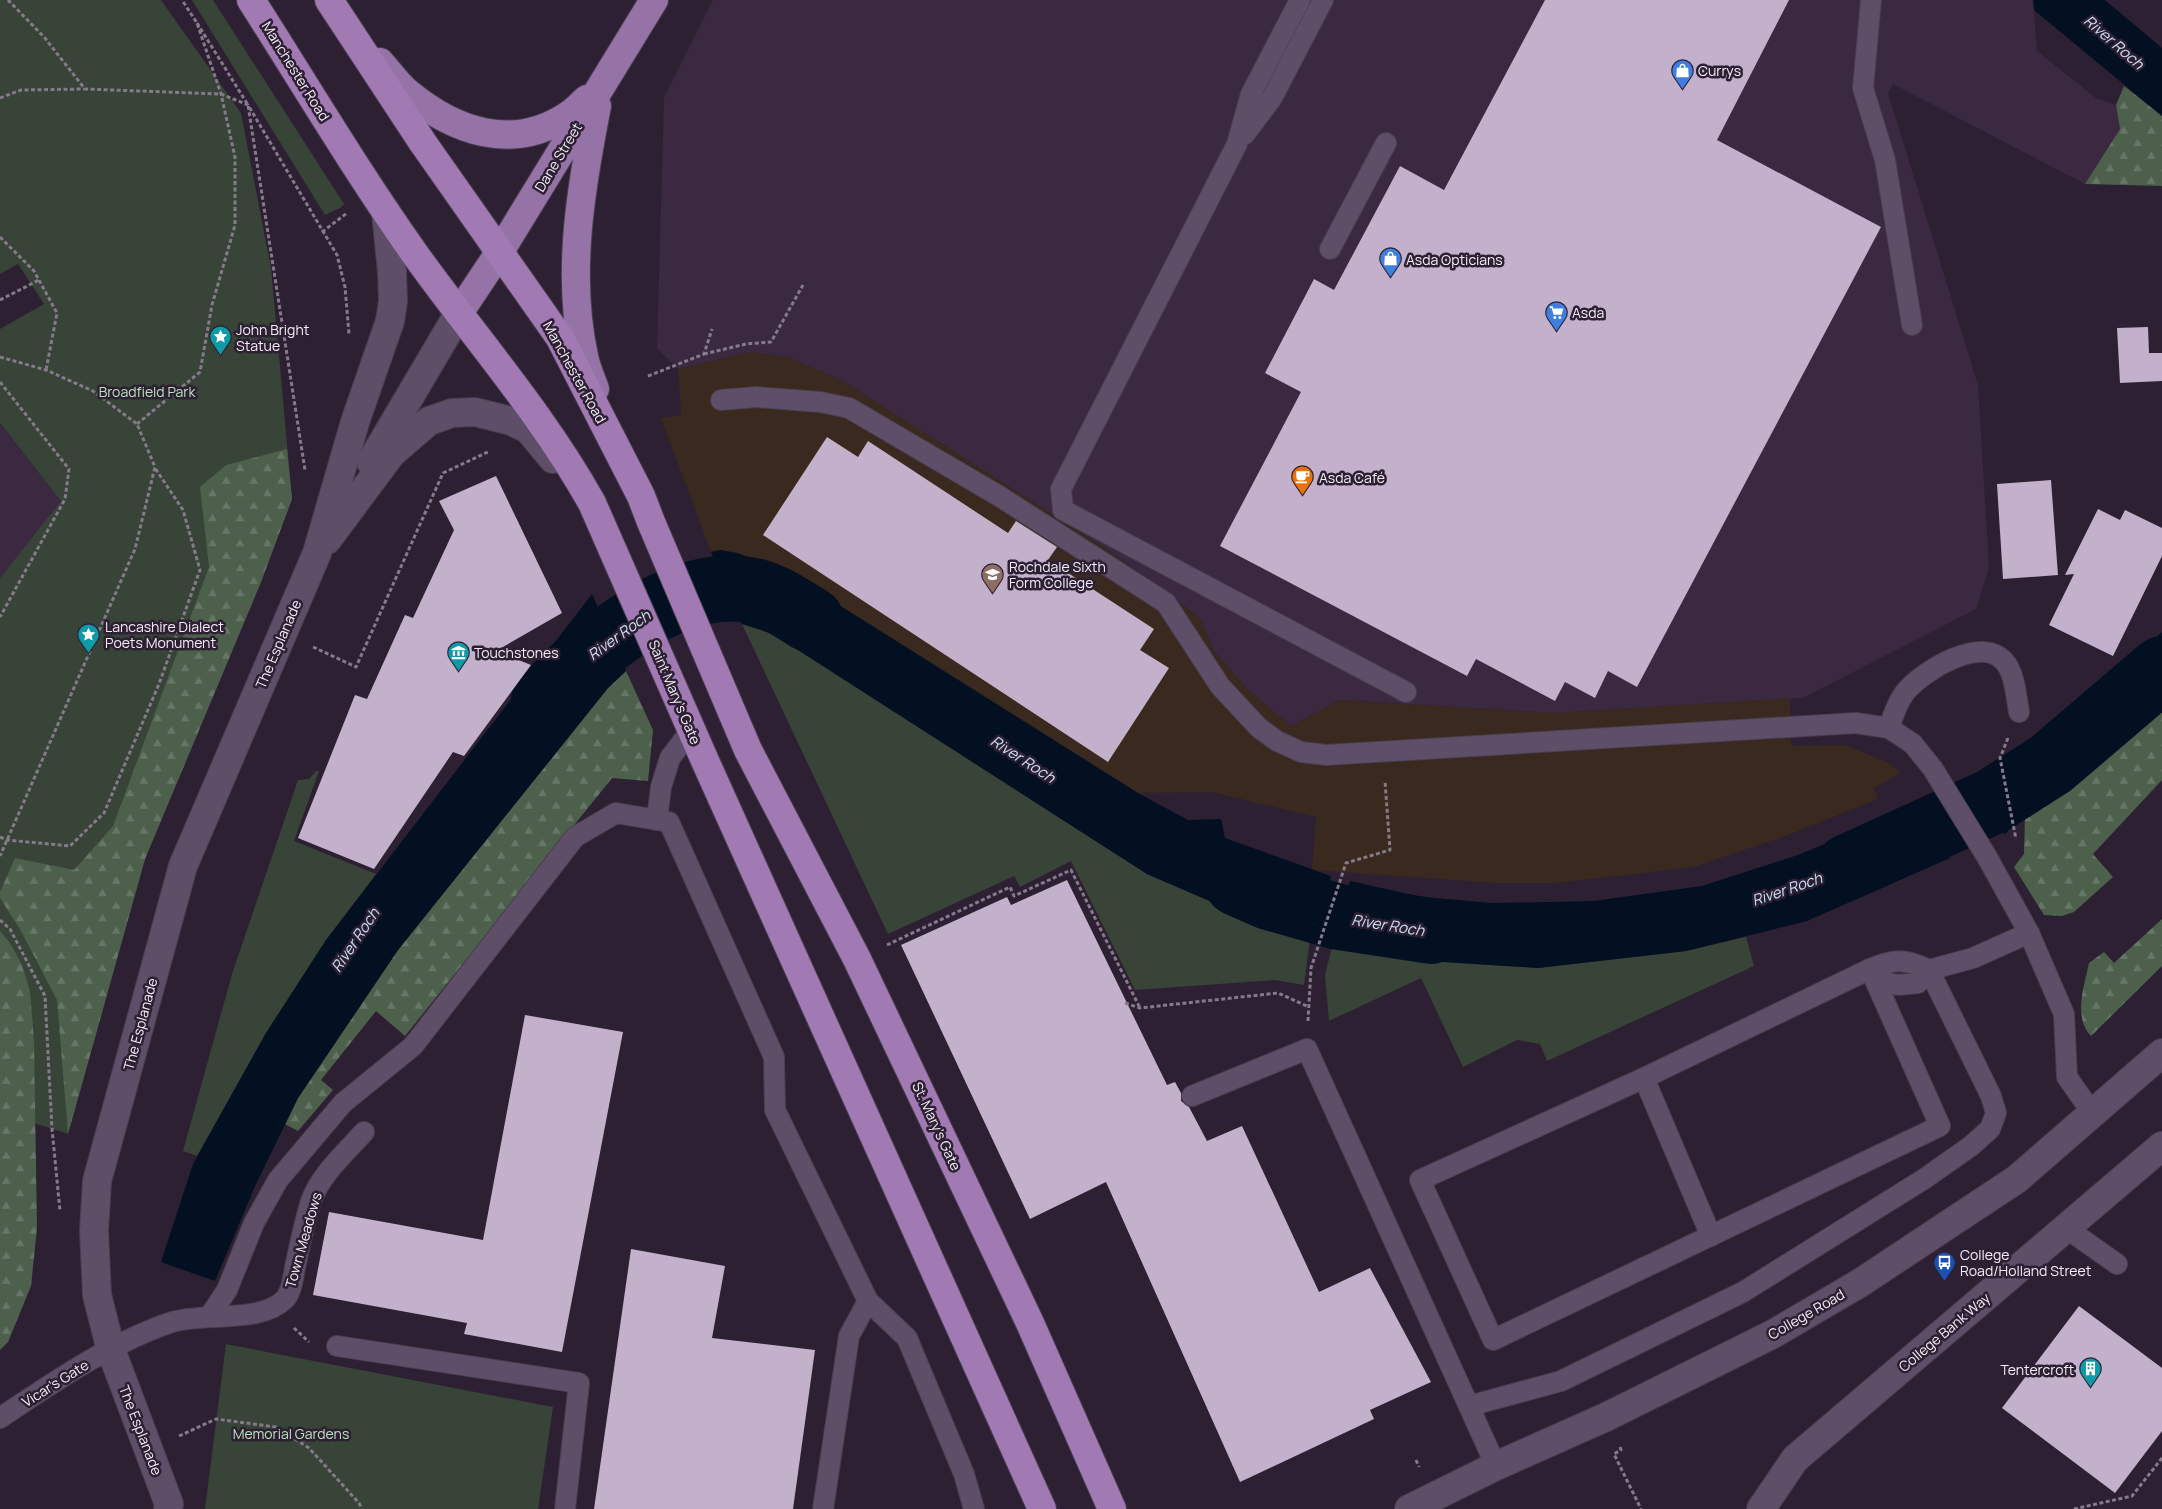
<svg xmlns="http://www.w3.org/2000/svg" width="2162" height="1509" viewBox="0 0 2162 1509" font-family="Manrope,sans-serif">
  <style>
    .built { fill: #3a2941 }
    .education { fill: #39291f }
    .green { fill: #374437 }
    .forest { fill: url(#forest-firs) }
    .water { fill: #021021 }
    .lines { fill: none; stroke-linecap: round; stroke-linejoin: round }
    .river { stroke: #021021; stroke-width: 66 }
    .building { fill: #c3b1cb }
    .service-casing { stroke: #493d4f; stroke-width: 22 }
    .pedestrian-casing { stroke: #493d4f; stroke-width: 30 }
    .minor-casing { stroke: #493d4f; stroke-width: 30 }
    .primary-casing { stroke: #493d4f; stroke-width: 30 }
    .trunk-casing { stroke: #493d4f; stroke-width: 30 }
    .path { stroke: #857a8a; stroke-width: 3; stroke-dasharray: 4 2.5; stroke-linecap: butt }
    .service { stroke: #5e4e67; stroke-width: 20 }
    .pedestrian { stroke: #5e4e67; stroke-width: 28 }
    .minor { stroke: #5e4e67; stroke-width: 28 }
    .primary { stroke: #9673a7; stroke-width: 28 }
    .trunk { stroke: #a17ab4; stroke-width: 28 }
    .labels { text-anchor: middle; dominant-baseline: central; stroke-width: 5; stroke-linejoin: round; paint-order: stroke }
    .poi-label { font-size: 14px; fill: #f5edf9; stroke: #2d2033; text-anchor: start }
    .street-label { font-size: 14px; fill: #f5edf9; stroke: #2d2033 }
    .park-label { font-size: 14px; fill: #b7e2b9; stroke: #2d2033 }
    .water-label { font-size: 15px; font-style: italic; fill: #cae1fa; stroke: #2d2033 }
  </style>
  <defs>
    <pattern id="forest-firs" width="22" height="20" patternUnits="userSpaceOnUse" patternTransform="scale(1.25)"><rect width="22" height="20" fill="#4c604c"/><path d="M5 1l3.5 6h-7zM16 11l3.5 6h-7z" fill="#667767"/></pattern>
  </defs>
  <rect width="100%" height="100%" fill="#2d2033"/>
  <g class="built">
    <path d="M 713,0 L 2033,0 L 2037,51 L 2096,98 L 2116,105 L 2120,129 L 2085,184 L 1893,84 L 1888,93 L 1978,385 L 1989,567 L 1976,609 L 1803,698 L 1555,713 L 1340,700 L 1291,726 L 1248,690 L 1214,651 L 1200,618 L 1110,551 L 842,381 L 787,357 L 750,352 L 678,369 L 657,348 L 664,98 Z"/>
    <path d="M 0,424 L 62,501 L 0,578 Z"/>
  </g>
  <path class="education" d="M 750,352 L 787,357 L 842,380 L 1110,551 L 1200,618 L 1214,651 L 1248,690 L 1291,726 L 1340,700 L 1555,713 L 1790,698 L 1791,746 L 1844,745 L 1887,762 L 1901,773 L 1874,788 L 1878,799 L 1788,835 L 1693,867 L 1557,883 L 1495,883 L 1312,870 L 1316,817 L 1212,792 L 1138,793 L 780,568 L 737,553 L 721,550 L 711,552 L 661,418 L 681,415 L 678,369 Z"/>
  <g class="green">
    <path d="M 0,0 L 161,0 L 241,113 L 271,268 L 292,499 L 261,582 L 145,859 L 68,1134 L 0,1112 L 0,578 L 61,501 L 0,423 L 0,329 L 44,304 L 18,264 L 0,274 Z"/>
    <path d="M 192,0 L 213,0 L 344,204 L 340,208 L 325,215 Z"/>
    <path d="M 742,624 L 773,634 L 1147,874 L 1258,922 L 1310,939 L 1304,985 L 1275,980 L 1135,990 L 1071,861 L 1020,887 L 1014,876 L 888,934 Z"/>
    <path d="M 316,771 L 319,771 L 294,841 L 376,874 L 326,940 L 266,1033 L 197,1156 L 183,1151 L 232,974 L 298,780 L 309,779 Z"/>
    <path d="M 1746,937 L 1754,966 L 1547,1061 L 1540,1044 L 1517,1040 L 1463,1067 L 1421,978 L 1329,1021 L 1325,975 L 1333,943 L 1412,960 L 1538,968 L 1686,951 Z"/>
    <path d="M 226,1344 L 553,1407 L 538,1509 L 205,1509 Z"/>
  </g>
  <g class="forest">
    <path d="M 2124,86 L 2162,116 L 2162,186 L 2085,184 L 2120,129 L 2116,105 Z"/>
    <path d="M 287,449 L 292,499 L 261,582 L 145,859 L 68,1134 L 57,1000 L 21,931 L 0,898 L 0,892 L 15,858 L 74,870 L 113,826 L 209,567 L 200,487 L 226,465 Z"/>
    <path d="M 626,671 L 653,730 L 648,781 L 612,778 L 405,1036 L 376,1011 L 321,1080 L 333,1090 L 298,1131 L 285,1124 L 298,1098 L 398,950 L 608,688 Z"/>
    <path d="M 2162,703 L 2162,780 L 2093,854 L 2113,877 L 2074,912 L 2062,916 L 2044,915 L 2014,867 L 2024,854 L 2025,815 Z"/>
    <path d="M 2162,919 L 2162,966 L 2091,1036 C 2073,1017 2084,987 2089,963 L 2104,952 L 2114,963 Z"/>
    <path d="M 0,931 L 10,943 L 22,965 L 30,991 L 34,1040 L 37,1228 L 31,1286 L 8,1342 L 0,1350 Z"/>
  </g>
  <g class="water">
    <path d="M 2033,0 L 2105,0 L 2162,48 L 2162,116 L 2034,10 Z"/>
    <path d="M 720,550 L 737,553 L 780,568 L 1138,793 L 1188,820 L 1221,819 L 1225,838 L 1331,876 L 1316,941 L 1258,922 L 1147,874 L 773,634 L 742,624 L 711,552 Z"/>
    <path d="M 592,594 L 626,671 L 608,688 L 398,950 L 298,1098 L 256,1184 L 215,1281 L 161,1262 L 193,1164 L 266,1033 L 326,940 Z"/>
    <path d="M 2162,632 L 2162,703 L 2025,815 L 2010,757 L 2125,671 Z"/>
    <path d="M 1990,771 L 2008,832 L 2004,834 L 1971,781 Z"/>
    <path d="M 1916,806 L 1950,858 L 1807,921 L 1686,951 L 1538,968 L 1412,960 L 1333,943 L 1350,881 L 1422,897 L 1493,903 L 1594,901 L 1702,886 L 1798,855 Z"/>
  </g>
  <g class="lines">
    <g class="river">
      <path d="M 544,700 C 592,647 672,578 749,590 C 772,594 791,608 811,620"/>
      <path d="M 1848,867 L 1993,801 L 2051,764 L 2162,669"/>
      <path d="M 1237,883 L 1269,897 L 1339,917 L 1431,931"/>
    </g>
  </g>
  <g class="building">
    <path d="M 1545,0 L 1789,0 L 1717,140 L 1881,227 L 1637,687 L 1608,671 L 1595,698 L 1565,682 L 1555,701 L 1476,659 L 1467,676 L 1220,546 L 1301,392 L 1265,373 L 1314,279 L 1334,290 L 1400,166 L 1444,190 Z"/>
    <path d="M 2148,327 L 2149,353 L 2162,353 L 2162,381 L 2120,383 L 2117,328 Z"/>
    <path d="M 827,437 L 858,457 L 868,441 L 1008,533 L 1016,521 L 1057,547 L 1048,560 L 1154,629 L 1140,650 L 1169,668 L 1108,762 L 763,535 Z"/>
    <path d="M 496,476 L 562,613 L 496,651 L 531,665 L 464,756 L 453,752 L 374,869 L 298,838 L 355,695 L 367,699 L 405,615 L 413,618 L 454,530 L 439,501 Z"/>
    <path d="M 2051,480 L 2058,575 L 2003,579 L 1997,484 Z"/>
    <path d="M 2098,509 L 2120,520 L 2125,510 L 2162,528 L 2162,556 L 2113,656 L 2049,625 L 2074,574 L 2065,575 Z"/>
    <path d="M 1067,880 L 1167,1085 L 1175,1082 L 1181,1093 L 1181,1101 L 1189,1107 L 1207,1141 L 1242,1126 L 1319,1292 L 1370,1268 L 1431,1382 L 1370,1410 L 1374,1419 L 1240,1482 L 1106,1182 L 1030,1219 L 901,945 L 1007,897 L 1011,905 Z"/>
    <path d="M 525,1015 L 623,1032 L 562,1352 L 464,1334 L 467,1323 L 313,1295 L 329,1212 L 483,1240 Z"/>
    <path d="M 631,1249 L 725,1266 L 712,1338 L 815,1350 L 793,1509 L 594,1509 Z"/>
    <path d="M 2079,1306 L 2162,1368 L 2162,1431 L 2115,1493 L 2002,1408 Z"/>
  </g>
  <g class="lines">
    <defs>
      <g id="service">
        <path d="M 1300,0 L 1251,94 L 1237,144 L 1061,489 L 1063,510 L 1406,692"/>
        <path d="M 1871,0 L 1863,88 L 1885,160 L 1912,325"/>
        <path d="M 1245,134 L 1272,98 L 1323,0"/>
        <path d="M 1330,249 L 1386,143"/>
        <path d="M 721,400 L 756,397 L 820,402 L 849,408 L 999,496 L 1166,603 L 1220,686 L 1259,728 L 1277,741 L 1301,752 L 1326,755 L 1856,723 L 1889,728 L 1913,744 L 1933,769 L 1987,857 L 2029,933 L 2064,1014 L 2067,1077 L 2093,1114"/>
        <path d="M 1889,728 C 1893,716 1898,700 1907,690 C 1924,671 1980,635 2004,661 C 2015,673 2016,696 2019,712"/>
        <path d="M 657,820 L 661,787 L 670,758 L 692,729"/>
        <path d="M 1870,969 C 1890,987 1891,986 1918,983 L 1929,970 L 1973,958 L 2029,933"/>
        <path d="M 1644,1078 L 1711,1236"/>
        <path d="M 1192,1096 L 1307,1049 L 1496,1466"/>
        <path d="M 2066,1228 L 2117,1264"/>
        <path d="M 209,1317 L 227,1290 L 254,1223 L 278,1180 L 343,1103 L 413,1046 L 575,837 L 616,813 L 669,822 L 774,1057 L 775,1110 L 868,1301 L 907,1338 L 964,1474 L 974,1509"/>
        <path d="M 337,1346 L 579,1383 L 565,1509"/>
        <path d="M 1469,1406 L 1561,1381 L 1743,1292 L 1924,1179 L 1971,1146 L 1990,1129 L 1996,1113 L 1991,1096 L 1929,970 C 1905,958 1893,959 1870,969 L 1644,1078 L 1420,1180 L 1493,1340 L 1940,1126 L 1870,969"/>
        <path d="M 0,1418 C 54,1382 110,1343 172,1322 C 204,1312 261,1324 285,1299 C 293,1290 293,1275 296,1263 C 300,1243 305,1221 311,1201 C 321,1174 345,1153 364,1132"/>
        <path d="M 823,1509 L 849,1336 L 868,1301"/>
      </g>
      <path id="pedestrian" d="M 111,1350 L 169,1504 L 168,1509"/>
      <g id="minor">
        <path d="M 371,462 L 459,313"/>
        <path d="M 327,540 L 391,454 L 429,421 L 452,413 L 475,412 L 511,421 L 528,429 L 553,459"/>
        <path d="M 111,1350 L 97,1295 L 94,1231 L 97,1181 L 183,866 L 317,553 L 355,422 L 390,321 L 393,301 L 392,272 L 386,212"/>
        <path d="M 1409,1509 L 1496,1466 L 1606,1417 L 1773,1334 L 1860,1283 L 2017,1179 L 2162,1053"/>
        <path d="M 1761,1509 L 1795,1459 L 2162,1146"/>
      </g>
      <g id="primary">
        <path d="M 380,62 C 389,72 398,85 408,93 C 454,131 512,152 567,116 C 574,112 580,105 587,99"/>
        <path d="M 459,313 L 499,253 L 654,0"/>
        <path d="M 595,389 C 591,378 586,367 584,356 C 566,274 581,187 597,106"/>
      </g>
      <g id="trunk">
        <path d="M 251,0 C 306,86 358,174 417,257 C 476,339 543,415 592,503 L 706,763 L 1042,1509"/>
        <path d="M 329,0 L 423,143 L 560,338 L 641,496 L 651,522 L 748,750 L 857,959 L 1030,1323 L 1112,1509"/>
      </g>
    </defs>
    <use href="#service" class="service-casing"/>
    <use href="#pedestrian" class="pedestrian-casing"/>
    <use href="#minor" class="minor-casing"/>
    <use href="#primary" class="primary-casing"/>
    <use href="#trunk" class="trunk-casing"/>
    <g class="path">
      <path d="M 8,0 L 44,37 L 85,89 L 221,94 L 248,105 L 337,255 L 345,287 L 349,334"/>
      <path d="M 197,23 L 248,105 L 305,470"/>
      <path d="M 0,98 L 21,90 L 84,89"/>
      <path d="M 322,232 L 347,213"/>
      <path d="M 0,237 L 34,271 L 57,313 L 46,370"/>
      <path d="M 0,300 L 39,280"/>
      <path d="M 704,354 L 746,344 L 771,342 L 803,285"/>
      <path d="M 0,357 L 46,370 L 93,391 L 137,424 L 155,467 L 135,549 L 0,856"/>
      <path d="M 648,376 L 704,354 L 712,329"/>
      <path d="M 0,382 L 69,469 L 65,499 L 0,617"/>
      <path d="M 137,424 L 200,372 L 212,305 L 235,225 L 235,157 L 221,94 L 197,23 L 182,0"/>
      <path d="M 313,647 L 356,667 L 443,473 L 490,451"/>
      <path d="M 2008,738 L 2000,758 L 2016,839"/>
      <path d="M 0,837 L 7,840 L 70,846 L 104,813 L 159,684 L 200,570 L 183,510 L 155,468"/>
      <path d="M 0,920 L 10,929 L 45,996 L 52,1129 L 60,1211"/>
      <path d="M 887,945 L 1010,887 L 1014,896 L 1071,870 L 1140,1008"/>
      <path d="M 1125,1003 L 1140,1008 L 1278,993 L 1309,1007"/>
      <path d="M 1308,1021 L 1311,968 L 1346,863 L 1390,850 L 1385,781"/>
      <path d="M 294,1328 L 309,1342"/>
      <path d="M 179,1436 L 216,1419 L 276,1427 L 309,1448 L 359,1503 L 362,1509"/>
      <path d="M 1620,1447 L 1621,1450 L 1614,1454 L 1641,1509"/>
      <path d="M 1416,1460 L 1419,1467"/>
      <path d="M 2074,1509 L 2132,1496 L 2162,1458"/>
    </g>
    <use href="#service" class="service"/>
    <use href="#pedestrian" class="pedestrian"/>
    <use href="#minor" class="minor"/>
    <use href="#primary" class="primary"/>
    <use href="#trunk" class="trunk"/>
  </g>
  <defs>
    <symbol id="shop-pin" viewBox="-11 -11 22 30"><path d="M0 17L-7.5 6A9.5 9.5 0 1 1 7.5 6Z" fill="#3f7fe0" stroke="#2d2033"/><path d="M-5-2.5h2.3a2.7 3.5 0 0 1 5.4 0H5L5.5 6h-11ZM-1.5-2.5h3a1.5 2.3 0 0 0-3 0Z" fill="#fff"/></symbol>
    <symbol id="supermarket-pin" viewBox="-11 -11 22 30"><path d="M0 17L-7.5 6A9.5 9.5 0 1 1 7.5 6Z" fill="#3f7fe0" stroke="#2d2033"/><path d="M-6-5.5h2.5l.6 2H6L4.5 2H-2.5L-4.4-4H-6ZM-1.5 3.2a1.3 1.3 0 1 0 .1 0ZM3 3.2a1.3 1.3 0 1 0 .1 0Z" fill="#fff"/></symbol>
    <symbol id="sight-pin" viewBox="-11 -11 22 30"><path d="M0 17L-7.5 6A9.5 9.5 0 1 1 7.5 6Z" fill="#0f9aa8" stroke="#2d2033"/><path d="M0-6L1.8-2.2L6-1.7L2.9 1.2L3.7 5.4L0 3.3L-3.7 5.4L-2.9 1.2L-6-1.7L-1.8-2.2Z" fill="#fff"/></symbol>
    <symbol id="cafe-pin" viewBox="-11 -11 22 30"><path d="M0 17L-7.5 6A9.5 9.5 0 1 1 7.5 6Z" fill="#e8710a" stroke="#2d2033"/><path d="M-5.5-4.5H6V0H3Q3 3.5 0 3.5H-2.5Q-5.5 3.5-5.5 0ZM3-3.2v2h1.7v-2ZM-6 4.5H4V6H-6Z" fill="#fff"/></symbol>
    <symbol id="university-pin" viewBox="-11 -11 22 30"><path d="M0 17L-7.5 6A9.5 9.5 0 1 1 7.5 6Z" fill="#8d6e63" stroke="#2d2033"/><path d="M0-5L7-2L0 1L-7-2ZM-4 1L0 2.5L4 1V4Q0 6-4 4Z" fill="#fff"/></symbol>
    <symbol id="museum-pin" viewBox="-11 -11 22 30"><path d="M0 17L-7.5 6A9.5 9.5 0 1 1 7.5 6Z" fill="#0f9aa8" stroke="#2d2033"/><path d="M0-6L6-3V-2H-6V-3ZM-5-1h2V3h-2ZM-1-1h2V3h-2ZM3-1h2V3H3ZM-6 4H6V6H-6Z" fill="#fff"/></symbol>
    <symbol id="bus-pin" viewBox="-11 -11 22 30"><path d="M0 17L-7.5 6A9.5 9.5 0 1 1 7.5 6Z" fill="#1a4fb4" stroke="#2d2033"/><path d="M-5-6H5V4H4V6H2V4H-2V6H-4V4H-5ZM-3.5-4V0h7V-4ZM-3.5 1.2v1.5H-2V1.2ZM2 1.2v1.5H3.5V1.2Z" fill="#fff"/></symbol>
    <symbol id="building-pin" viewBox="-11 -11 22 30"><path d="M0 17L-7.5 6A9.5 9.5 0 1 1 7.5 6Z" fill="#0f9aa8" stroke="#2d2033"/><path d="M-4-6H4V6H1V3H-1V6H-4ZM-2.5-4.3h1.7v1.8h-1.7ZM.8-4.3h1.7v1.8H.8ZM-2.5-1h1.7V.8h-1.7ZM.8-1h1.7V.8H.8Z" fill="#fff"/></symbol>
  </defs>
  <g fill-rule="evenodd">
    <use href="#shop-pin" x="1670" y="58" width="25" height="34"/>
    <use href="#shop-pin" x="1378" y="246" width="25" height="34"/>
    <use href="#supermarket-pin" x="1544" y="300" width="25" height="34"/>
    <use href="#sight-pin" x="208" y="324" width="25" height="34"/>
    <use href="#cafe-pin" x="1290" y="464" width="25" height="34"/>
    <use href="#university-pin" x="980" y="562" width="25" height="34"/>
    <use href="#sight-pin" x="76" y="622" width="25" height="34"/>
    <use href="#museum-pin" x="446" y="640" width="25" height="34"/>
    <use href="#bus-pin" x="1932" y="1250" width="25" height="34"/>
    <use href="#building-pin" x="2078" y="1356" width="25" height="34"/>
  </g>
  <g class="labels">
    <g class="poi-label">
      <text x="1698" y="70">Currys</text>
      <text x="1406" y="259">Asda Opticians</text>
      <text x="1572" y="312">Asda</text>
      <text x="236" y="329">John Bright<tspan x="236" dy="16">Statue</tspan></text>
      <text x="1319" y="477">Asda Café</text>
      <text x="1009" y="566">Rochdale Sixth<tspan x="1009" dy="16">Form College</tspan></text>
      <text x="105" y="626">Lancashire Dialect<tspan x="105" dy="16">Poets Monument</tspan></text>
      <text x="474" y="652">Touchstones</text>
      <text x="1960" y="1254">College<tspan x="1960" dy="16">Road/Holland Street</tspan></text>
      <text x="2074" y="1369" text-anchor="end">Tentercroft</text>
    </g>
    <g class="street-label">
      <text transform="translate(296 71) rotate(58)">Manchester Road</text>
      <text transform="translate(558 157) rotate(-59)">Dane Street</text>
      <text transform="translate(575 372) rotate(61)">Manchester Road</text>
      <text transform="translate(278 644) rotate(-67)">The Esplanade</text>
      <text transform="translate(675 692) rotate(67)">Saint Mary's Gate</text>
      <text transform="translate(140 1024) rotate(-75)">The Esplanade</text>
      <text transform="translate(937 1126) rotate(65)">St. Mary's Gate</text>
      <text transform="translate(303 1240) rotate(-74)">Town Meadows</text>
      <text transform="translate(1806 1314) rotate(-30)">College Road</text>
      <text transform="translate(1944 1332) rotate(-40)">College Bank Way</text>
      <text transform="translate(55 1383) rotate(-32)">Vicar's Gate</text>
      <text transform="translate(141 1430) rotate(69)">The Esplanade</text>
    </g>
    <g class="park-label">
      <text x="147" y="391">Broadfield Park</text>
      <text x="291" y="1433">Memorial Gardens</text>
    </g>
    <g class="water-label">
      <text transform="translate(2114 42) rotate(41)">River Roch</text>
      <text transform="translate(619 635) rotate(-36)">River Roch</text>
      <text transform="translate(1023 759) rotate(33)">River Roch</text>
      <text transform="translate(1787 889) rotate(-19)">River Roch</text>
      <text transform="translate(1388 925) rotate(9)">River Roch</text>
      <text transform="translate(355 940) rotate(-56)">River Roch</text>
    </g>
  </g>
</svg>
